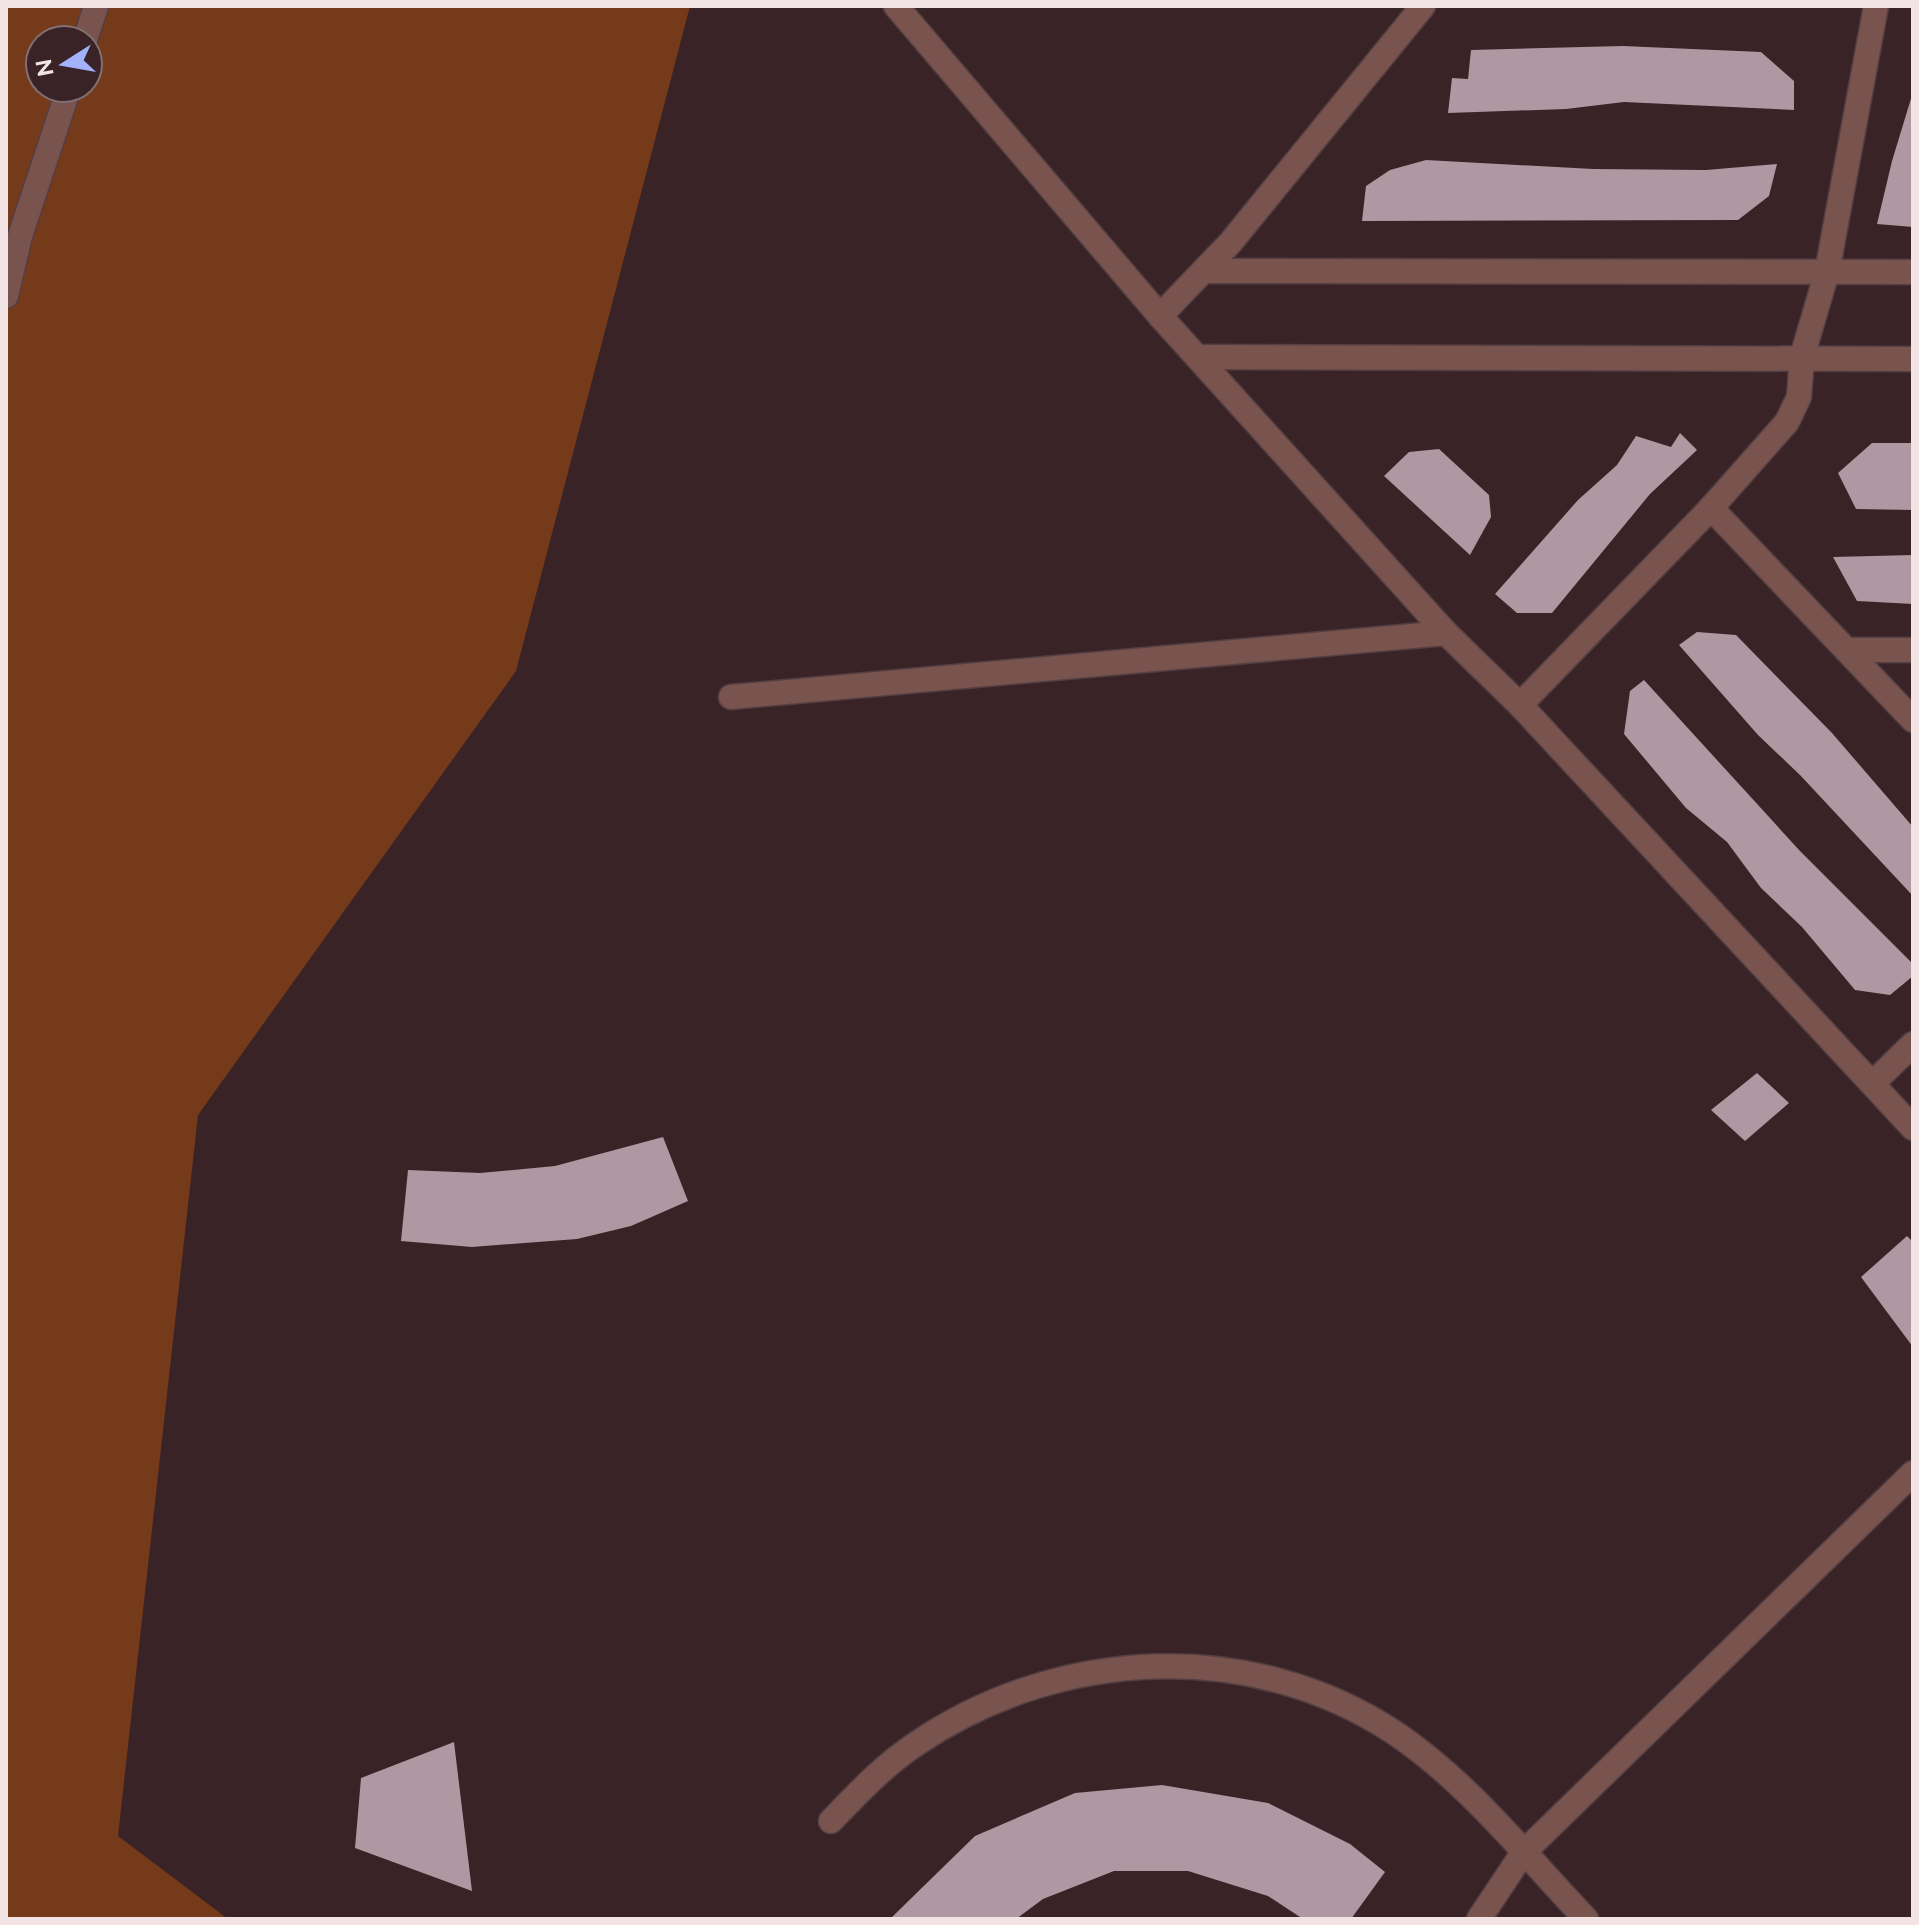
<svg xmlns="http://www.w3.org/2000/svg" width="1919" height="1925" viewBox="0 0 1919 1925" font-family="Raleway,sans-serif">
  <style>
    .green { fill: #753a1a; fill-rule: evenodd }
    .building { fill: #b097a2 }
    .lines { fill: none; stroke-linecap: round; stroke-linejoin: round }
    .minor-casing { stroke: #533e42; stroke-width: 27 }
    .minor { stroke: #79534d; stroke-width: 24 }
  </style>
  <rect width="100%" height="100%" fill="#392327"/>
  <path class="green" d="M 6,6 L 690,6 L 516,671 L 198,1115 L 118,1836 L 228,1919 L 6,1919 ZM 40,40 L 88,40 L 88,88 L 40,88 Z"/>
  <g class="building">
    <path d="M 1623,46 L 1761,52 L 1794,81 L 1794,110 L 1624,102 L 1566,109 L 1448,113 L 1452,78 L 1468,79 L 1471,50 Z"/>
    <path d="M 1913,92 L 1913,227 L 1877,224 L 1892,161 Z"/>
    <path d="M 1426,160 L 1593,169 L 1706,170 L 1777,164 L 1769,196 L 1738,220 L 1362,221 L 1366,186 L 1390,170 Z"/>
    <path d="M 1680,433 L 1697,450 L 1650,494 L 1552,613 L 1517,613 L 1495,594 L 1578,500 L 1617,465 L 1636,436 L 1671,447 Z"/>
    <path d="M 1872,443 L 1913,443 L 1913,510 L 1856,509 L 1838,473 Z"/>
    <path d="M 1439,449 L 1489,495 L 1491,517 L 1470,555 L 1384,476 L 1409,452 Z"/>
    <path d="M 1913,555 L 1913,604 L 1857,601 L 1833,557 Z"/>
    <path d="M 1697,632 L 1736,635 L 1832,733 L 1913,827 L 1913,896 L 1800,775 L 1758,735 L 1679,645 Z"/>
    <path d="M 1644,680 L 1800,851 L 1913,964 L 1913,976 L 1890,995 L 1855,990 L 1802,927 L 1761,888 L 1727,842 L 1686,808 L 1624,734 L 1630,691 Z"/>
    <path d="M 1757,1073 L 1789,1103 L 1745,1141 L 1711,1110 Z"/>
    <path d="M 663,1137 L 688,1201 L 631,1226 L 577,1239 L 472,1247 L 401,1241 L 408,1170 L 480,1173 L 555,1166 Z"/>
    <path d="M 1907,1236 L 1913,1242 L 1913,1347 L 1861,1277 Z"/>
    <path d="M 454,1742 L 472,1891 L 355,1848 L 361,1778 Z"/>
    <path d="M 1162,1785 L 1268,1803 L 1350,1844 L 1385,1872 L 1351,1919 L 1303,1919 L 1268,1896 L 1188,1871 L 1114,1871 L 1043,1899 L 1016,1919 L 890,1919 L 975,1836 L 1075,1793 Z"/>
  </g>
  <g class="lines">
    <defs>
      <g id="minor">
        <path d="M 896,6 L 1160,316 L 1446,633 L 1520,705 L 1913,1128"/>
        <path d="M 85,40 L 96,6"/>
        <path d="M 1206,271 L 1913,272"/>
        <path d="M 6,296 L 20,236 L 69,88"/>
        <path d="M 1160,316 L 1231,242 L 1423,6"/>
        <path d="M 1199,357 L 1913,359"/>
        <path d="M 1711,508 L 1913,720"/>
        <path d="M 1847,650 L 1913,650"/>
        <path d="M 731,697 L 1446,633"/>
        <path d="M 1520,705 L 1711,508 L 1787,422 L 1799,397 L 1802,357 L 1827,272 L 1876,6"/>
        <path d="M 1874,1082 L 1913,1044"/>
        <path d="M 831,1821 C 857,1794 884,1765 916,1744 C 1057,1648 1250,1637 1395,1733 C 1468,1782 1526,1856 1586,1919"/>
        <path d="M 1479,1919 L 1523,1853 L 1913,1473"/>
      </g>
    </defs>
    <use href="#minor" class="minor-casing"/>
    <use href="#minor" class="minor"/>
  </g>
  <rect width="1919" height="1925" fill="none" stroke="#f2e4e5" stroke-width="16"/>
  <g transform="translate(64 64) rotate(259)"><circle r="38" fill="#392327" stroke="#837073" stroke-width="2"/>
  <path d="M0-6L14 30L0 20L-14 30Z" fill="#a3b2fd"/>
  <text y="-12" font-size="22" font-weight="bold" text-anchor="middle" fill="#f2e4e5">N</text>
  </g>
</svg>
